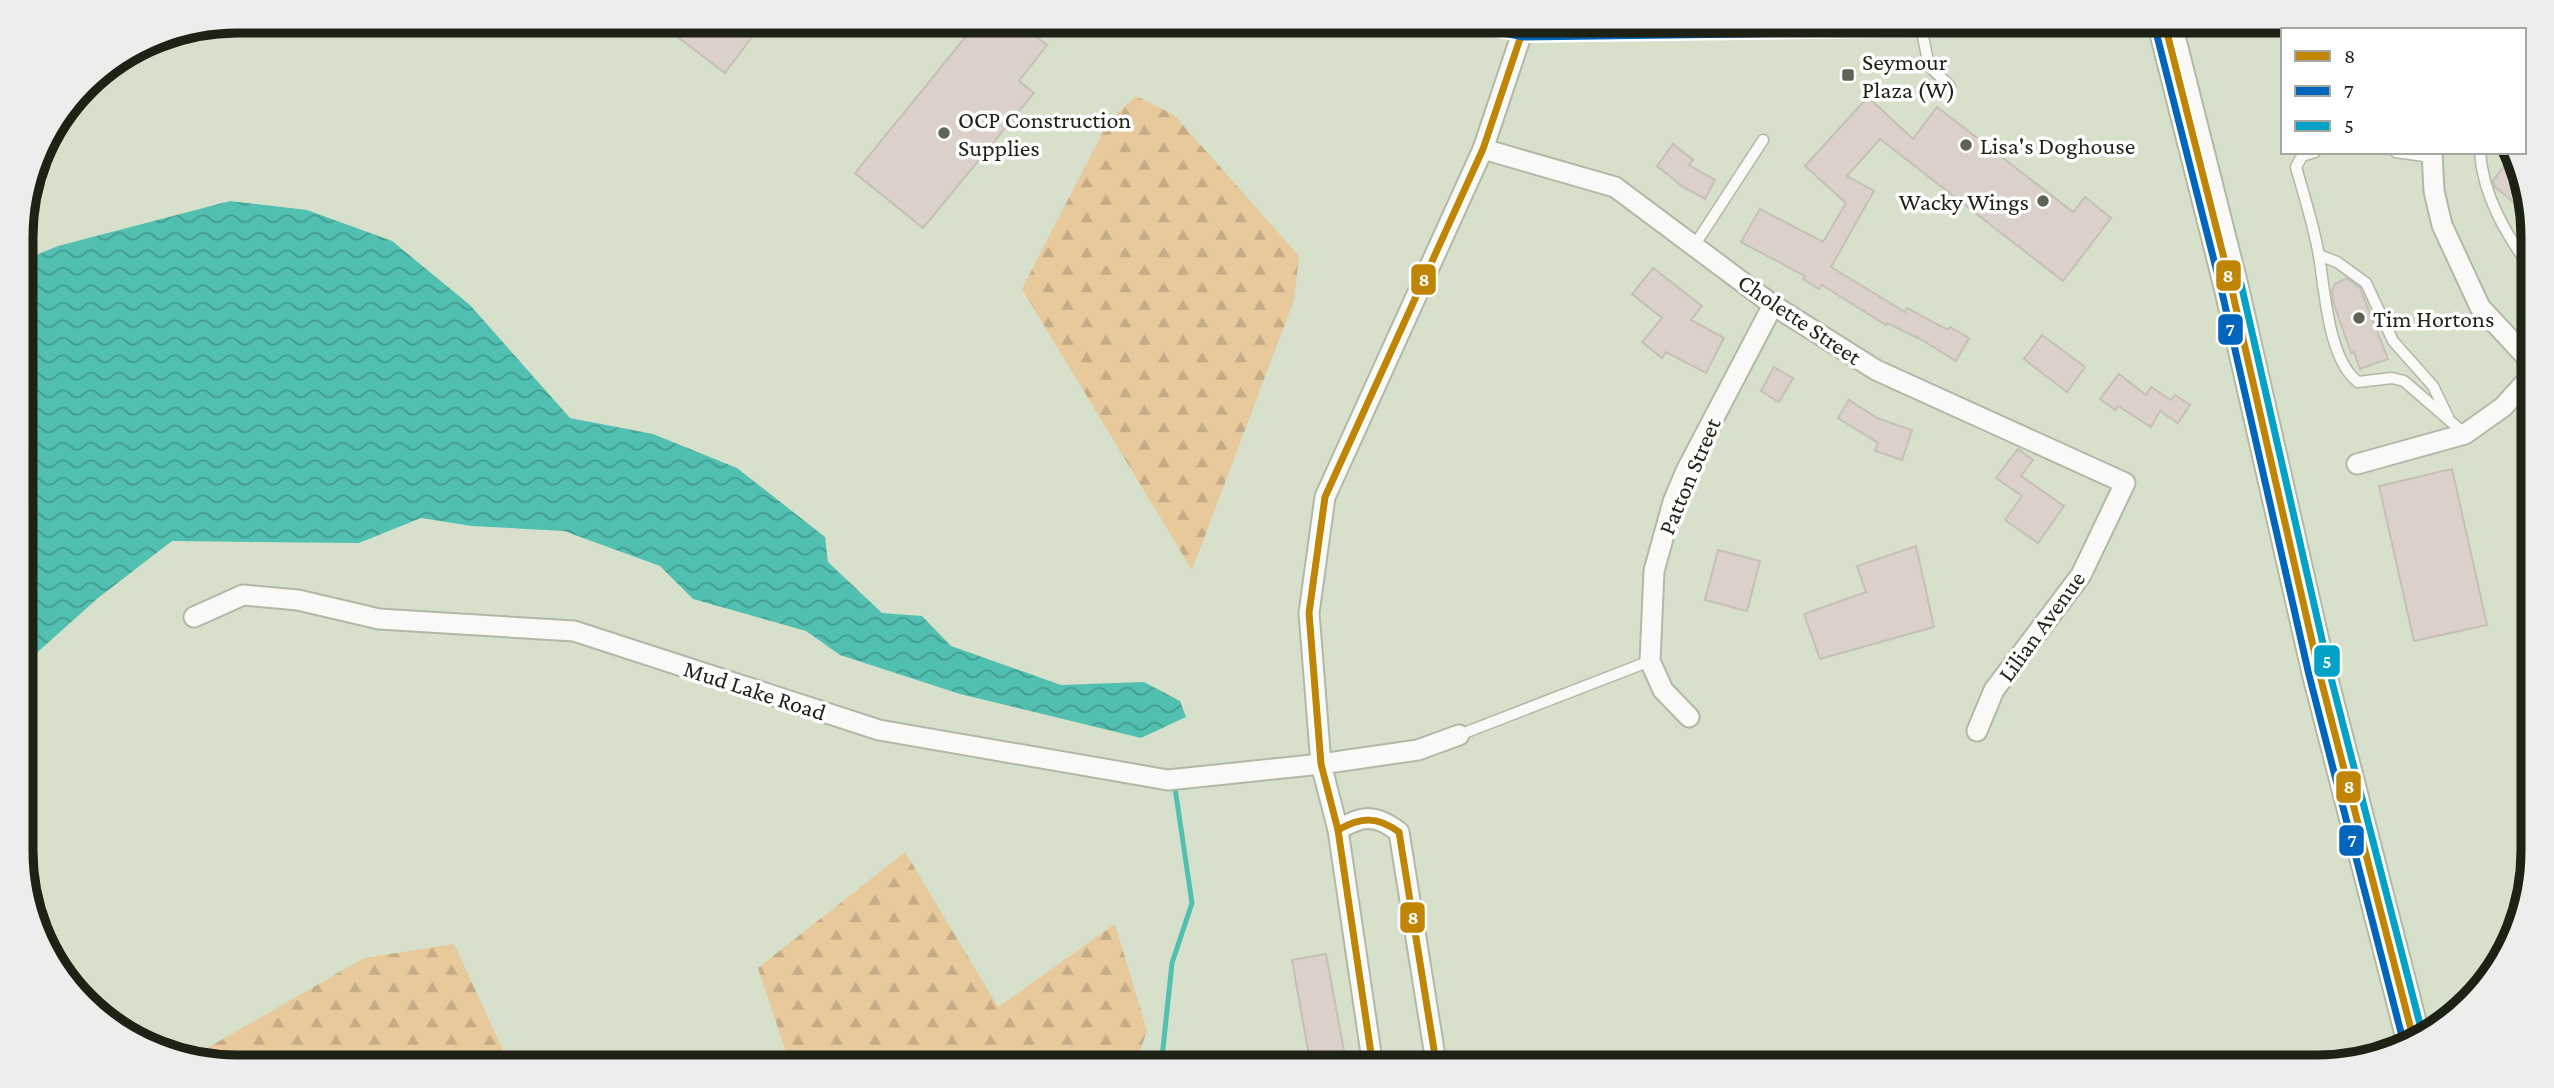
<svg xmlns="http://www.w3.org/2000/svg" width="2554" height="1088" viewBox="0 0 2554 1088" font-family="'Crimson Pro',serif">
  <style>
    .forest { fill: url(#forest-firs) }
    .water { fill: url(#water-waves) }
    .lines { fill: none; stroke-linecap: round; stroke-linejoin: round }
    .stream { stroke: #51c0b1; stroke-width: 5 }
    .building { fill: #dcd1ca; stroke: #c4c0b7; stroke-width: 2 }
    .service-casing { stroke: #b2b8a7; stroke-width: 13 }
    .minor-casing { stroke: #b2b8a7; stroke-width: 23 }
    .tertiary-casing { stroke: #b2b8a7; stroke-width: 28 }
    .trunk-casing { stroke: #b2b8a7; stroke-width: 37 }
    .service { stroke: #f9faf7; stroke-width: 10 }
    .minor { stroke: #f9faf7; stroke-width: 19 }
    .tertiary { stroke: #f9faf7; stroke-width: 24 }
    .trunk { stroke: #f9faf7; stroke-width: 33 }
    .bus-1-casing { stroke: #fff; stroke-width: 12 }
    .bus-2-casing { stroke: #fff; stroke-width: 12 }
    .bus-3-casing { stroke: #fff; stroke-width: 12 }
    .bus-1 { stroke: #c08505; stroke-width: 7 }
    .bus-2 { stroke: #0065bd; stroke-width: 7 }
    .bus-3 { stroke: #01a2c5; stroke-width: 7 }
    .poi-dot { fill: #5e6454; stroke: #fff; stroke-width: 2.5 }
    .labels { text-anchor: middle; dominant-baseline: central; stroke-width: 7; stroke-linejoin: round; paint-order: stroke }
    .poi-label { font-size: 24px; fill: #1d2214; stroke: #fff; text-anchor: start }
    .street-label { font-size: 24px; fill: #1d2214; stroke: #fff }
    .rim { fill: none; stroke: #1d2214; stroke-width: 9 }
    .line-badge { stroke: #fff; stroke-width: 2.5 }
    .badge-label { font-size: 19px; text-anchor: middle; font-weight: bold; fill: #fff }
  </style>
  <defs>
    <pattern id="forest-firs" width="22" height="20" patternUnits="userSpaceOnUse" patternTransform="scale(1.75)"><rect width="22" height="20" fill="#e7c99c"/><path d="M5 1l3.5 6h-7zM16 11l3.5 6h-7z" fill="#c6ac86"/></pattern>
    <pattern id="water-waves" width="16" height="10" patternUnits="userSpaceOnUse" patternTransform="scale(1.75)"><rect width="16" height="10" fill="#51c0b1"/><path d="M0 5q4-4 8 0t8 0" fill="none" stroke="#439c8f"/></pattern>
  </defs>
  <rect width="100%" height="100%" fill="#d7e0ca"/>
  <g class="forest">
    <path d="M 1136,96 L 1174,115 L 1299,256 L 1294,300 L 1192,570 L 1022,289 L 1108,122 Z"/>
    <path d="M 905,852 L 998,1007 L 1115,924 L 1147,1031 L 1134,1067 L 791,1067 L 758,968 Z"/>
    <path d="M 454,944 L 511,1067 L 238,1067 L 190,1058 L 364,958 Z"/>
  </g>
  <path class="water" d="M 230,201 L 307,210 L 392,241 L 470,305 L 570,418 L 653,434 L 737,468 L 825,537 L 828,562 L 882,613 L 922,616 L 951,646 L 1061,685 L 1144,682 L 1180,701 L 1186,717 L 1141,738 L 960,694 L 840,655 L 806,631 L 693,599 L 660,566 L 564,531 L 472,526 L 421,518 L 359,543 L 172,541 L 98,598 L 22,666 L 22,261 L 58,246 Z"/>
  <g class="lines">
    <path class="stream" d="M 1161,1067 L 1172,963 L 1192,903 L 1175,788"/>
  </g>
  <g class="building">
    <path d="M 679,21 L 764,21 L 725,73 L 671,32 Z"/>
    <path d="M 1015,21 L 1047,45 L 1019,81 L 1034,93 L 923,228 L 855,173 L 976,24 L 991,36 L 1000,26 L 1006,31 Z"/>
    <path d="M 1868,97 L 1913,139 L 1937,107 L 2073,212 L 2085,197 L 2111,218 L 2063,281 L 1880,139 L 1847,176 L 1874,191 L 1831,267 L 1905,312 L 1907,308 L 1948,330 L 1950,327 L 1969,338 L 1956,361 L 1920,339 L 1887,323 L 1886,325 L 1822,285 L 1819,289 L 1803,279 L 1805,276 L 1741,242 L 1760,209 L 1823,242 L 1846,203 L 1805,166 Z"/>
    <path d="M 1673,144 L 1693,160 L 1689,165 L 1715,180 L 1705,199 L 1683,187 L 1657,166 Z"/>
    <path d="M 2510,158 L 2531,210 L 2531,216 L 2495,187 L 2493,181 Z"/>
    <path d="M 1653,268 L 1702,306 L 1691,320 L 1724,338 L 1706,373 L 1666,352 L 1662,358 L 1642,342 L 1662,318 L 1632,294 Z"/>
    <path d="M 2347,278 L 2360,288 L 2388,359 L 2360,369 L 2354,352 L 2351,353 L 2333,301 L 2332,291 L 2335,284 Z"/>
    <path d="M 2042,335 L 2085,367 L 2067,392 L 2024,359 Z"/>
    <path d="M 1774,367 L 1793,378 L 1779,402 L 1761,391 Z"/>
    <path d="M 2119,374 L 2146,395 L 2151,387 L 2171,400 L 2175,395 L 2190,405 L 2178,423 L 2160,411 L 2151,427 L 2118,406 L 2115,410 L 2100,399 Z"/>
    <path d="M 1849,400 L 1877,418 L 1912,430 L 1902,460 L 1875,451 L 1878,443 L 1838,418 Z"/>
    <path d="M 2018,449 L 2033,460 L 2021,476 L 2064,506 L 2038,543 L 2005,520 L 2022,496 L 1996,478 Z"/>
    <path d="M 2452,469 L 2487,625 L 2414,641 L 2379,486 Z"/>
    <path d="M 1916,546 L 1934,627 L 1820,659 L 1804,614 L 1866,592 L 1857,566 Z"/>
    <path d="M 1718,550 L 1760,561 L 1747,611 L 1705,600 Z"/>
    <path d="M 1326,954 L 1347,1067 L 1311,1067 L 1292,960 Z"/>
  </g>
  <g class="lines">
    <defs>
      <g id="service">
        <path d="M 1920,22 L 1929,66 L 1950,86"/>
        <path d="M 2315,152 L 2302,156 L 2296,167 C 2304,196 2314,226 2319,256 C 2325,291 2328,359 2358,382 L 2392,378 L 2404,381 L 2465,434"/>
        <path d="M 2396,152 L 2431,157"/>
        <path d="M 2480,152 C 2483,196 2506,234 2531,269"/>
        <path d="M 1694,246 L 1763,140"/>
        <path d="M 2319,255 L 2337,262 L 2366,283 L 2393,341 L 2433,386 L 2448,417"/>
        <path d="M 1459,735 L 1650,661"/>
      </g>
      <g id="minor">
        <path d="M 1483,149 L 1615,187 L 1773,305 L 1876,370 L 2125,483 L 2081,575 L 1994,690 L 1977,731"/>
        <path d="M 2432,152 L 2434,191 L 2442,225 L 2480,307 L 2532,363"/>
        <path d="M 2357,464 L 2465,434 L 2503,407 L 2532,375"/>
        <path d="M 194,617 L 243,595 L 298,600 L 379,619 L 574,631 L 879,730 L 1168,780 L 1321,764 L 1418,750 L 1459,735"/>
        <path d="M 1689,717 L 1663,690 L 1650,661 L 1654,571 L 1673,502 L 1686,471 L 1773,305"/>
        <path d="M 1338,830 C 1362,815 1376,814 1399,832 L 1435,1056 L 1430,1067"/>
        <path d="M 1376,1067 L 1372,1060 L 1338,830 L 1321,764 L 1309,613 L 1325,497 L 1483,149 L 1524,27"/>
      </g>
      <path id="tertiary" d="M 1495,21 L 1524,27 L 1953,21"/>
      <path id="trunk" d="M 2164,21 L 2231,286 L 2319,672 L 2414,1041"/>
    </defs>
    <use href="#service" class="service-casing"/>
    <use href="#minor" class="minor-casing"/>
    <use href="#tertiary" class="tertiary-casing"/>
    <use href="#trunk" class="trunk-casing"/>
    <use href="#service" class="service"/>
    <use href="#minor" class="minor"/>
    <use href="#tertiary" class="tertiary"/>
    <use href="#trunk" class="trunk"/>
    <defs>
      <g id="bus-1">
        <path d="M 1495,21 L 1524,27 L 1953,21"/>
        <path d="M 2164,21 L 2231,286 L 2319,672 L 2414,1041"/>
        <path d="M 1338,830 C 1361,817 1377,816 1399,832 L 1435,1056 L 1430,1067"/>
        <path d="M 1376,1067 L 1372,1060 L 1338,830 L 1321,764 L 1309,613 L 1325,497 L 1483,149 L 1524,27"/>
      </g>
      <g id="bus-2">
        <path d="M 2154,24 L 2221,288 L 2309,675 L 2404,1044"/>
        <path d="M 1493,31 L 1524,37 L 1953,31"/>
      </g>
      <path id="bus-3" d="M 2241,284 L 2329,670 L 2423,1036"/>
    </defs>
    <use href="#bus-1" class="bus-1-casing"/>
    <use href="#bus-2" class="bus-2-casing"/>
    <use href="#bus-3" class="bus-3-casing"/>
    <use href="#bus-1" class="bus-1"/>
    <use href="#bus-2" class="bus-2"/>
    <use href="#bus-3" class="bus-3"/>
  </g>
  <g class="poi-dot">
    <rect x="1841" y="68" width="14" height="14" rx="3.5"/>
    <circle cx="944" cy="133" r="7"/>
    <circle cx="1966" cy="145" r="7"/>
    <circle cx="2043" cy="201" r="7"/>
    <circle cx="2359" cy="318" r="7"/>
  </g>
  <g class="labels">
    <g class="poi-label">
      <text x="1862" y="61">Seymour<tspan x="1862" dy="28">Plaza (W)</tspan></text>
      <text x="958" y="119">OCP Construction<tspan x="958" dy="28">Supplies</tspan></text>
      <text x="1980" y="145">Lisa's Doghouse</text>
      <text x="2029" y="201" text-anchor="end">Wacky Wings</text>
      <text x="2373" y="318">Tim Hortons</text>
    </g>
    <g class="street-label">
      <text transform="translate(1800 319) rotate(34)">Cholette Street</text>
      <text transform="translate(1689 476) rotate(-67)">Patton Street</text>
      <text transform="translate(2041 626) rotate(-54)">Lilian Avenue</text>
      <text transform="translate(755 690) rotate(18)">Mud Lake Road</text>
    </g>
  </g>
  <path d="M0 0H2554V1088H0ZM237 33H2317A204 204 0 0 1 2521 237V851A204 204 0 0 1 2317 1055H237A204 204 0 0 1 33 851V237A204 204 0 0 1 237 33Z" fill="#ededec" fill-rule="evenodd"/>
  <path class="rim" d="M237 33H2317A204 204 0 0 1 2521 237V851A204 204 0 0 1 2317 1055H237A204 204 0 0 1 33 851V237A204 204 0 0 1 237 33Z"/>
  <g class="line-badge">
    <rect x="2215" y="259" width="27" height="33" rx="7" fill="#c08505"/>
    <rect x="1410" y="263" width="27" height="33" rx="7" fill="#c08505"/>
    <rect x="2217" y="313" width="27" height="33" rx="7" fill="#0065bd"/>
    <rect x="2313" y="644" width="28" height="34" rx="7" fill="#01a2c5"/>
    <rect x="2335" y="770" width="27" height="34" rx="7" fill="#c08505"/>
    <rect x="2338" y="824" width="27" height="33" rx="7" fill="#0065bd"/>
    <rect x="1399" y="901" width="27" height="33" rx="7" fill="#c08505"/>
  </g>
  <g class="badge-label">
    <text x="2228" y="282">8</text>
    <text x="1424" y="286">8</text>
    <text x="2230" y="336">7</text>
    <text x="2327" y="668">5</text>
    <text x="2349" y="793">8</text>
    <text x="2352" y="847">7</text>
    <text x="1413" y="924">8</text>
  </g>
  <rect x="2281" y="28" width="245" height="126" fill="#ffffff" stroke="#a5a7a1" stroke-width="2"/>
  <rect x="2295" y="51" width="35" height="10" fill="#c08505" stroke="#a5a7a1" stroke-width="2"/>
  <text x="2344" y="63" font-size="21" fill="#1d2214">8</text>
  <rect x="2295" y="86" width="35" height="10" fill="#0065bd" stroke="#a5a7a1" stroke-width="2"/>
  <text x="2344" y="98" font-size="21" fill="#1d2214">7</text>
  <rect x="2295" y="121" width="35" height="10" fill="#01a2c5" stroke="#a5a7a1" stroke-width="2"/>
  <text x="2344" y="133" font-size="21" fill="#1d2214">5</text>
</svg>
